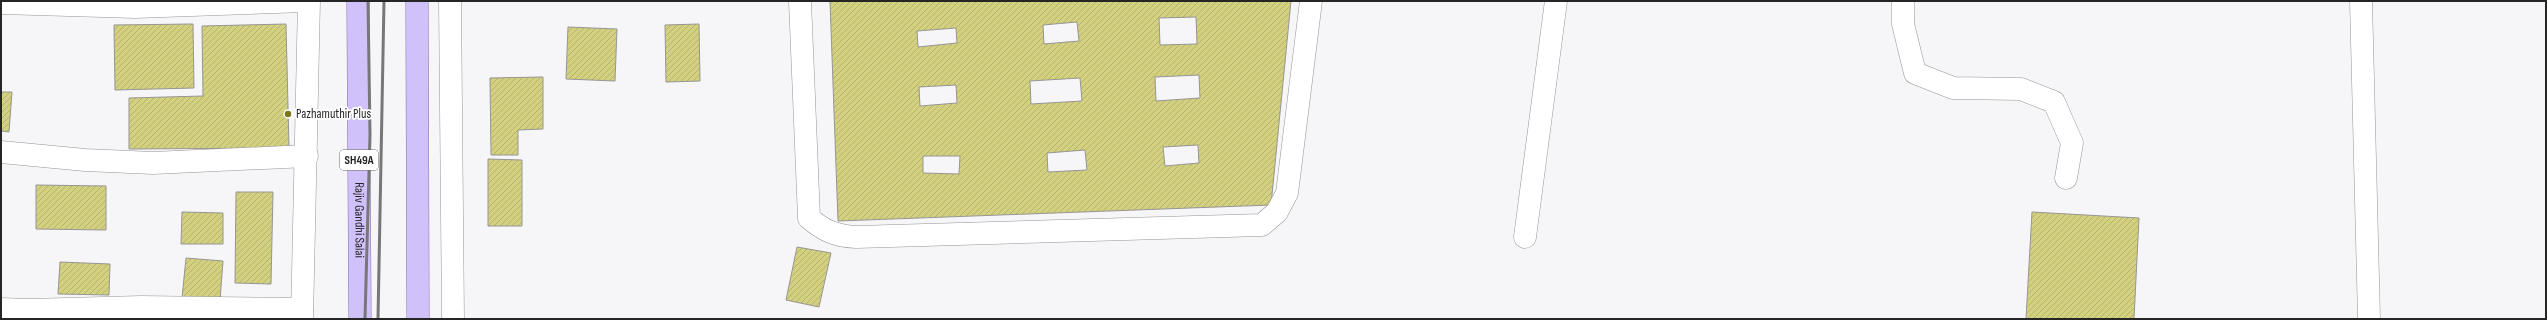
<svg xmlns="http://www.w3.org/2000/svg" width="2547" height="320" viewBox="0 0 2547 320" font-family="'Sofia Sans Condensed',sans-serif">
  <style>
    .building { fill: url(#building-hatch); stroke: #969693; fill-rule: evenodd }
    .lines { fill: none; stroke-linecap: round; stroke-linejoin: round }
    .minor-casing { stroke: #969598; stroke-width: 23 }
    .major-casing { stroke: #816fae; stroke-width: 23 }
    .minor { stroke: #fff; stroke-width: 22 }
    .major { stroke: #d1c1fb; stroke-width: 22 }
    .rail { stroke: #777779; stroke-width: 3 }
    .poi-dot { fill: #7b761b; stroke: #fff; stroke-width: 1.5 }
    .labels { text-anchor: middle; dominant-baseline: central; stroke-width: 3.5; stroke-linejoin: round; paint-order: stroke }
    .shield { fill: #fff; stroke: #666667; stroke-width: 1 }
    .shield-label { font-size: 12px; font-weight: bold; fill: #252526 }
    .poi-label { font-size: 13px; fill: #252526; stroke: #fff; text-anchor: start }
    .street-label { font-size: 13px; fill: #252526; stroke: #fff }
  </style>
  <defs>
    <pattern id="building-hatch" width="6" height="6" patternUnits="userSpaceOnUse"><rect width="6" height="6" fill="#d3d07f"/><path d="M-1 1l2-2M0 6l6-6M5 7l2-2" fill="none" stroke="#b5b26e"/></pattern>
  </defs>
  <rect width="100%" height="100%" fill="#f6f5f8"/>
  <g class="building">
    <path d="M 830,1 L 1291,1 L 1271,205 L 838,221 ZM 1196,17 L 1197,44 L 1160,45 L 1159,18 ZM 1077,22 L 1079,41 L 1044,44 L 1043,25 ZM 956,28 L 957,43 L 918,47 L 917,31 ZM 1199,75 L 1200,98 L 1156,101 L 1155,77 ZM 1080,78 L 1082,101 L 1031,104 L 1030,81 ZM 956,85 L 957,103 L 920,106 L 919,87 ZM 1198,145 L 1199,163 L 1165,166 L 1163,147 ZM 1085,150 L 1087,170 L 1048,172 L 1047,153 ZM 923,156 L 960,156 L 959,174 L 923,173 Z"/>
    <path d="M 193,24 L 194,88 L 115,90 L 114,25 Z"/>
    <path d="M 286,24 L 289,148 L 129,149 L 129,98 L 203,96 L 202,26 Z"/>
    <path d="M 699,24 L 700,81 L 666,82 L 665,25 Z"/>
    <path d="M 568,27 L 617,29 L 615,81 L 566,79 Z"/>
    <path d="M 543,77 L 543,129 L 518,130 L 518,155 L 491,155 L 490,78 Z"/>
    <path d="M 1,92 L 12,92 L 9,132 L 1,131 Z"/>
    <path d="M 488,159 L 522,160 L 522,226 L 488,226 Z"/>
    <path d="M 36,185 L 106,186 L 106,230 L 36,229 Z"/>
    <path d="M 236,192 L 273,192 L 271,284 L 235,283 Z"/>
    <path d="M 182,212 L 223,213 L 223,244 L 181,244 Z"/>
    <path d="M 2032,212 L 2139,218 L 2134,319 L 2026,319 Z"/>
    <path d="M 797,247 L 831,253 L 819,307 L 786,300 Z"/>
    <path d="M 186,258 L 223,261 L 220,300 L 182,298 Z"/>
    <path d="M 60,262 L 110,264 L 109,295 L 58,294 Z"/>
  </g>
  <g class="lines">
    <defs>
      <g id="minor">
        <path d="M 450,1 L 453,319"/>
        <path d="M 800,1 L 809,218 C 824,231 836,236 856,237 L 1262,225 L 1277,212 L 1287,193 L 1311,1"/>
        <path d="M 1903,1 L 1903,24 L 1915,73 L 1953,88 L 2021,89 L 2054,102 L 2072,143 L 2066,178"/>
        <path d="M 2361,1 L 2369,319"/>
        <path d="M 1,3 L 135,7 L 305,1"/>
        <path d="M 1,152 L 85,160 L 153,163 L 307,156"/>
        <path d="M 1525,237 L 1556,1"/>
        <path d="M 1,309 L 28,310 L 141,307 L 302,309"/>
        <path d="M 302,319 L 309,1"/>
      </g>
      <g id="major">
        <path id="s1" d="M 358,1 L 360,319"/>
        <path d="M 417,1 L 418,319"/>
      </g>
    </defs>
    <use href="#minor" class="minor-casing"/>
    <use href="#major" class="major-casing"/>
    <use href="#minor" class="minor"/>
    <use href="#major" class="major"/>
    <g class="rail">
      <path d="M 365,319 L 370,135 L 368,1"/>
      <path d="M 378,319 L 384,1"/>
    </g>
  </g>
  <circle class="poi-dot" cx="288" cy="114" r="4"/>
  <g class="labels">
    <rect class="shield" x="340" y="150" width="38" height="20" rx="3"/>
    <g class="shield-label">
      <text x="359" y="160">SH49A</text>
    </g>
    <g class="poi-label">
      <text x="296" y="114">Pazhamuthir Plus</text>
    </g>
    <g class="street-label">
      <text stroke="none"><textPath href="#s1" startOffset="219">Rajiv Gandhi Salai</textPath></text>
    </g>
  </g>
  <rect width="2547" height="320" fill="none" stroke="#252526" stroke-width="4"/>
</svg>
